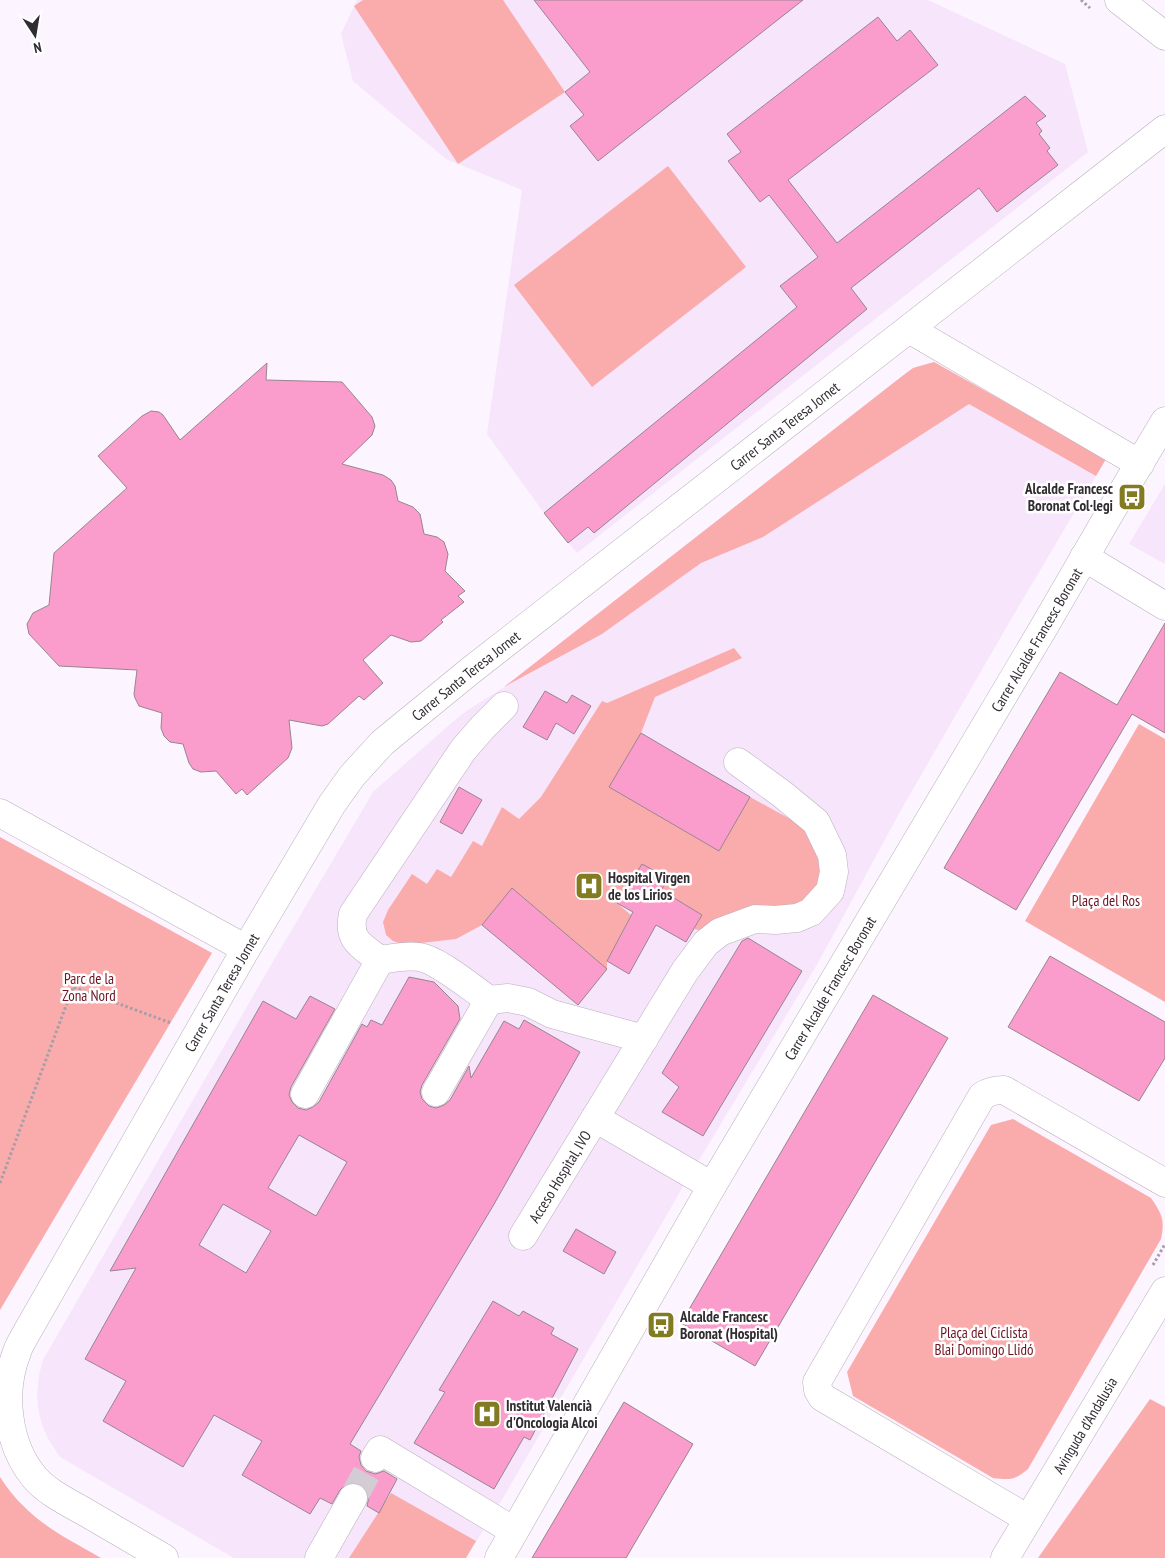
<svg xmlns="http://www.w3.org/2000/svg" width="1165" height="1558" viewBox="0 0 1165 1558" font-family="'PT Sans Narrow',sans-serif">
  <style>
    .built { fill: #f7e5fb }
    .green { fill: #faacad }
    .building { fill: #fb9dcc; stroke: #97858d; fill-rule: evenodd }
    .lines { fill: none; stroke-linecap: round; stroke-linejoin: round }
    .minor-tunnel { stroke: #d3ccd5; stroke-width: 28; stroke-dasharray: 28 14; stroke-linecap: butt }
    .minor-casing { stroke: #baaebc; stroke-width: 29 }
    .path { stroke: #a49ea6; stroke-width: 3; stroke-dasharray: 2.5 2.5; stroke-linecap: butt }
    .minor { stroke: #fff; stroke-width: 28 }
    .labels { text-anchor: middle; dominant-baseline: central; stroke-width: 5; stroke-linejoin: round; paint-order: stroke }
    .street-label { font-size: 15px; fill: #312c32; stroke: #fff }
    .poi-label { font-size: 15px; font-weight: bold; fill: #312c32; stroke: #fff; text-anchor: start }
    .park-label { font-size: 15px; fill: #6e1322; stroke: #fff }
  </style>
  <rect width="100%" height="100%" fill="#fcf4fe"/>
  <g class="built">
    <path d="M 357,0 L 928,0 L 1065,64 L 1088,152 L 577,553 L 544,513 L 487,434 L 522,190 L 446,159 L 353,81 L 341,34 Z"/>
    <path d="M 934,362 L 1106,459 L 1010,621 L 901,810 L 819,961 L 684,1185 L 503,1498 L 466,1558 L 234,1558 L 60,1457 L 49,1440 L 42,1425 L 38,1408 L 37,1394 L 39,1375 L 43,1360 L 264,977 L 373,792 L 462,714 L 504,687 L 901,377 L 913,368 Z"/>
    <path d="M 1165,484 L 1165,564 L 1129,544 Z"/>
  </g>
  <g class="green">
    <path d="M 363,0 L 503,0 L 565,92 L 458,164 L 354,6 Z"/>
    <path d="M 668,166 L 746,267 L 592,387 L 514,285 Z"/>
    <path d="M 934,362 L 1106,459 L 1096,476 L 969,404 L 763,537 L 701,563 L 602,634 L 504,687 L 901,377 L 913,368 Z"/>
    <path d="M 734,648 L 742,658 L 655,697 L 641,733 L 609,787 L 719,851 L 750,797 L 801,825 L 820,848 L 829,871 L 806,905 L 703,931 L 694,929 L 702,915 L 661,890 L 642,865 L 617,903 L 631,915 L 607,961 L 607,969 L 512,888 L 482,925 L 456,939 L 404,945 L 393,941 L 386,935 L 383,922 L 388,910 L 412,874 L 427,884 L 437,869 L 451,877 L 473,841 L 482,846 L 502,807 L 519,819 L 541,797 L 602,701 L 607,703 Z"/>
    <path d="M 1139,724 L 1165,739 L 1165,1002 L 1025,921 Z"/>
    <path d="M 0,837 L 212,953 L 0,1310 Z"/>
    <path d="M 1013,1119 L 1151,1198 C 1162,1214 1165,1220 1161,1239 L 1028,1469 C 1015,1480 1011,1480 993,1478 L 853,1396 L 847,1372 L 991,1125 Z"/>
    <path d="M 1150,1399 L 1165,1407 L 1165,1558 L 1038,1558 Z"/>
    <path d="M 0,1477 C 27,1519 59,1534 101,1558 L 0,1558 Z"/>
    <path d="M 391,1493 L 476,1541 L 466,1558 L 349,1558 Z"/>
  </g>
  <g class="building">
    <path d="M 534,0 L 803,0 L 598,161 L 570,126 L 584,115 L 565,92 L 590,72 Z"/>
    <path d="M 878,17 L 897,41 L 910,30 L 938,65 L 788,180 L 837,243 L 1025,96 L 1046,116 L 1036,123 L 1042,131 L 1039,134 L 1050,148 L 1047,151 L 1058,165 L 997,212 L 979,188 L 851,288 L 867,309 L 594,533 L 588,527 L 568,543 L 544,513 L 797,307 L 780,286 L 818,257 L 769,195 L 760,202 L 728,161 L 741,152 L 727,134 Z"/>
    <path d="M 267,363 L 266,380 L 342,382 L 372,417 L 375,426 L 372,435 L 342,464 L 383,475 L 391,480 L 395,486 L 398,501 L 413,507 L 420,514 L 424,534 L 437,537 L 444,542 L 448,554 L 445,571 L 465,591 L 458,596 L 464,602 L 441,620 L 443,622 L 421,641 L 411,642 L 391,635 L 363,660 L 383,683 L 364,700 L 359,696 L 328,724 L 322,726 L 289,720 L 292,748 L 288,758 L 247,795 L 242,789 L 236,794 L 216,771 L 201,772 L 193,769 L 189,763 L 183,744 L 170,742 L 164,736 L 161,728 L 162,713 L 139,706 L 135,698 L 134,694 L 137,670 L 59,666 L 29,634 L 27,624 L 33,613 L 49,605 L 54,553 L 127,488 L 98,456 L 142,416 L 151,411 L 159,412 L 163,415 L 180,440 Z"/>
    <path d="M 1165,623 L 1165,733 L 1132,714 L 1016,910 L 944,868 L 1060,672 L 1117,705 Z"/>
    <path d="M 545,691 L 567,703 L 572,695 L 591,706 L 574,734 L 556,723 L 547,740 L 523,727 Z"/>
    <path d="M 641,733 L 750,797 L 719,851 L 609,787 Z"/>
    <path d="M 459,787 L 482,800 L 462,834 L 440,822 Z"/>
    <path d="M 642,864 L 669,879 L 661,890 L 702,915 L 686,942 L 656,925 L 629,974 L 607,961 L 633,912 L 617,903 Z"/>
    <path d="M 512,888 L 607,969 L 578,1005 L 482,925 Z"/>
    <path d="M 748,938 L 802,971 L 703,1136 L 662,1112 L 679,1087 L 662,1073 L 742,941 Z"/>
    <path d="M 1050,956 L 1165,1022 L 1165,1058 L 1139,1101 L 1008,1027 Z"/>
    <path d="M 409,977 L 434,982 L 458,1006 L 460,1019 L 422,1085 L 420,1092 L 422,1099 L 429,1106 L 436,1108 L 444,1105 L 450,1100 L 469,1066 L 471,1078 L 504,1021 L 519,1029 L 524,1020 L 580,1052 L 493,1206 L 350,1444 L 361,1451 L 359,1457 L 361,1465 L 366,1471 L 375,1474 L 384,1471 L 397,1479 L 379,1513 L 367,1506 L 369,1497 L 366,1490 L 360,1484 L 352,1482 L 346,1484 L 340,1490 L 332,1504 L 320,1498 L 310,1514 L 242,1475 L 262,1441 L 214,1415 L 183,1467 L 103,1421 L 126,1381 L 85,1359 L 136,1268 L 110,1271 L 263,1001 L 296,1019 L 310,996 L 335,1009 L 291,1087 L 289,1095 L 292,1102 L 298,1108 L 306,1110 L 313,1107 L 319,1102 L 362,1024 L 367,1027 L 371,1020 L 382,1025 ZM 299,1135 L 347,1162 L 316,1216 L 268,1188 ZM 223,1204 L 271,1231 L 246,1273 L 199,1245 Z"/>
    <path d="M 873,995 L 948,1038 L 755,1366 L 681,1323 Z"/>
    <path d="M 576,1229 L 616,1252 L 604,1274 L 563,1251 Z"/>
    <path d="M 493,1301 L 519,1316 L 523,1311 L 554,1328 L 551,1334 L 578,1349 L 530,1440 L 524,1437 L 494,1489 L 414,1443 L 445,1392 L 439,1390 Z"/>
    <path d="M 624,1402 L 693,1444 L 626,1558 L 532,1558 Z"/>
  </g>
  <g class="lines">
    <path class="minor-tunnel" d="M 353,1498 L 375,1458"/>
    <defs>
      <g id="minor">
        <path d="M 1119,0 L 1165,36"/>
        <path d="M 909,329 L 1140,464"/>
        <path d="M 1084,557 L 1165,606"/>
        <path d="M 0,813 L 246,949"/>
        <path d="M 380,960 C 393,958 406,955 419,957 C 437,959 473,989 489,1000 L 436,1092"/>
        <path d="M 489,1000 L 508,998 L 528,1002 L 552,1014 L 644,1039"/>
        <path d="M 305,1094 L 380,960 C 362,946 347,941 353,914 L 463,750 L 483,727 L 504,706"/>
        <path d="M 595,1118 L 712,1186"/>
        <path id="s1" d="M 523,1236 L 685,971 L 706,943 L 720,932 L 755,919 L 775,920 L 797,918 L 811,912 L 830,891 L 834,872 L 832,855 L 816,822 L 782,794 L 738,762"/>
        <path d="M 375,1458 L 380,1450 L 514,1531"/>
        <path d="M 1028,1519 L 822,1397 L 818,1390 L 817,1382 L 982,1096 C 989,1091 995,1090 1004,1090 L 1165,1183"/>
        <path id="s2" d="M 164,1558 C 138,1543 111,1527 85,1512 C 68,1502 48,1493 35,1478 C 7,1445 1,1392 17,1352 C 19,1345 24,1338 27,1332 L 246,949 L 332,804 L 352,776 L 382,743 L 470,671 L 1165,129"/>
        <path d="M 319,1558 L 353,1498"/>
        <path id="s3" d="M 499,1558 L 712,1186 L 1044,627 L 1110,513 L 1165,421"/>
        <path id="s4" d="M 1005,1558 L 1165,1291"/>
      </g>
    </defs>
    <use href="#minor" class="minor-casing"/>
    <g class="path">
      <path d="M 1081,0 L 1090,8"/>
      <path d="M 0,1183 L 73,987 L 171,1023"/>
      <path d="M 1153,1265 L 1165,1244"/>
    </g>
    <use href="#minor" class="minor"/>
  </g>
  <defs>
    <symbol id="bus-square" viewBox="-11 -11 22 22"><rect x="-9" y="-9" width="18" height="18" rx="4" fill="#827b21" stroke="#fff"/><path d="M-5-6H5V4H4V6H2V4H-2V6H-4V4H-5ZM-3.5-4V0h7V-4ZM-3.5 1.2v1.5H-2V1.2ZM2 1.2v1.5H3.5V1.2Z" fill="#fff"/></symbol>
    <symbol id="hospital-square" viewBox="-11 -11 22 22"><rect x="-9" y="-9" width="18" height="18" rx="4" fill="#827b21" stroke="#fff"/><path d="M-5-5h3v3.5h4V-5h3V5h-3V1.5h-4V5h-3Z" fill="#fff"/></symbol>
  </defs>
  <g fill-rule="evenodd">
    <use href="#bus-square" x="1116" y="481" width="32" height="32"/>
    <use href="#hospital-square" x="573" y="870" width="32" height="32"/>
    <use href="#bus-square" x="645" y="1309" width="32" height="32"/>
    <use href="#hospital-square" x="471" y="1398" width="32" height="32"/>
  </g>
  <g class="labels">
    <g class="street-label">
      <text stroke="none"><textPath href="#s2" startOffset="1509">Carrer Santa Teresa Jornet</textPath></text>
      <text stroke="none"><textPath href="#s3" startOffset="1064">Carrer Alcalde Francesc Boronat</textPath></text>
      <text stroke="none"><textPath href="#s2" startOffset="1104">Carrer Santa Teresa Jornet</textPath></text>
      <text stroke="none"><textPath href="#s3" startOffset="659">Carrer Alcalde Francesc Boronat</textPath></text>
      <text stroke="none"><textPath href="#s2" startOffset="699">Carrer Santa Teresa Jornet</textPath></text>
      <text stroke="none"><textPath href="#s1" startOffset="70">Acceso Hospital, IVO</textPath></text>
      <text stroke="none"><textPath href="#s4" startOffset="155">Avinguda d'Andalusia</textPath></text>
    </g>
    <g class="poi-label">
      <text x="1113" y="488" text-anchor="end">Alcalde Francesc<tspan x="1113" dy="17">Boronat Col·legi</tspan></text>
      <text x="608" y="877">Hospital Virgen<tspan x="608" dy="17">de los Lirios</tspan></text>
      <text x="680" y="1316">Alcalde Francesc<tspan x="680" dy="17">Boronat (Hospital)</tspan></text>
      <text x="506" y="1405">Institut Valencià<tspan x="506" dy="17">d'Oncologia Alcoi</tspan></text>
    </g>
    <g class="park-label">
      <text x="1106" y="900">Plaça del Ros</text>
      <text x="89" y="978">Parc de la<tspan x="89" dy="17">Zona Nord</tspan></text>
      <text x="984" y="1332">Plaça del Ciclista<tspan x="984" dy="17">Blai Domingo Llidó</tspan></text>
    </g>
  </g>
  <g transform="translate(35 35) rotate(168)" stroke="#ffffff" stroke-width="4" paint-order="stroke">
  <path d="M0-4L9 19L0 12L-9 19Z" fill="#312c32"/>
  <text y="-8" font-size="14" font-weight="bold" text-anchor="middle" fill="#312c32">N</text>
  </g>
</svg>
